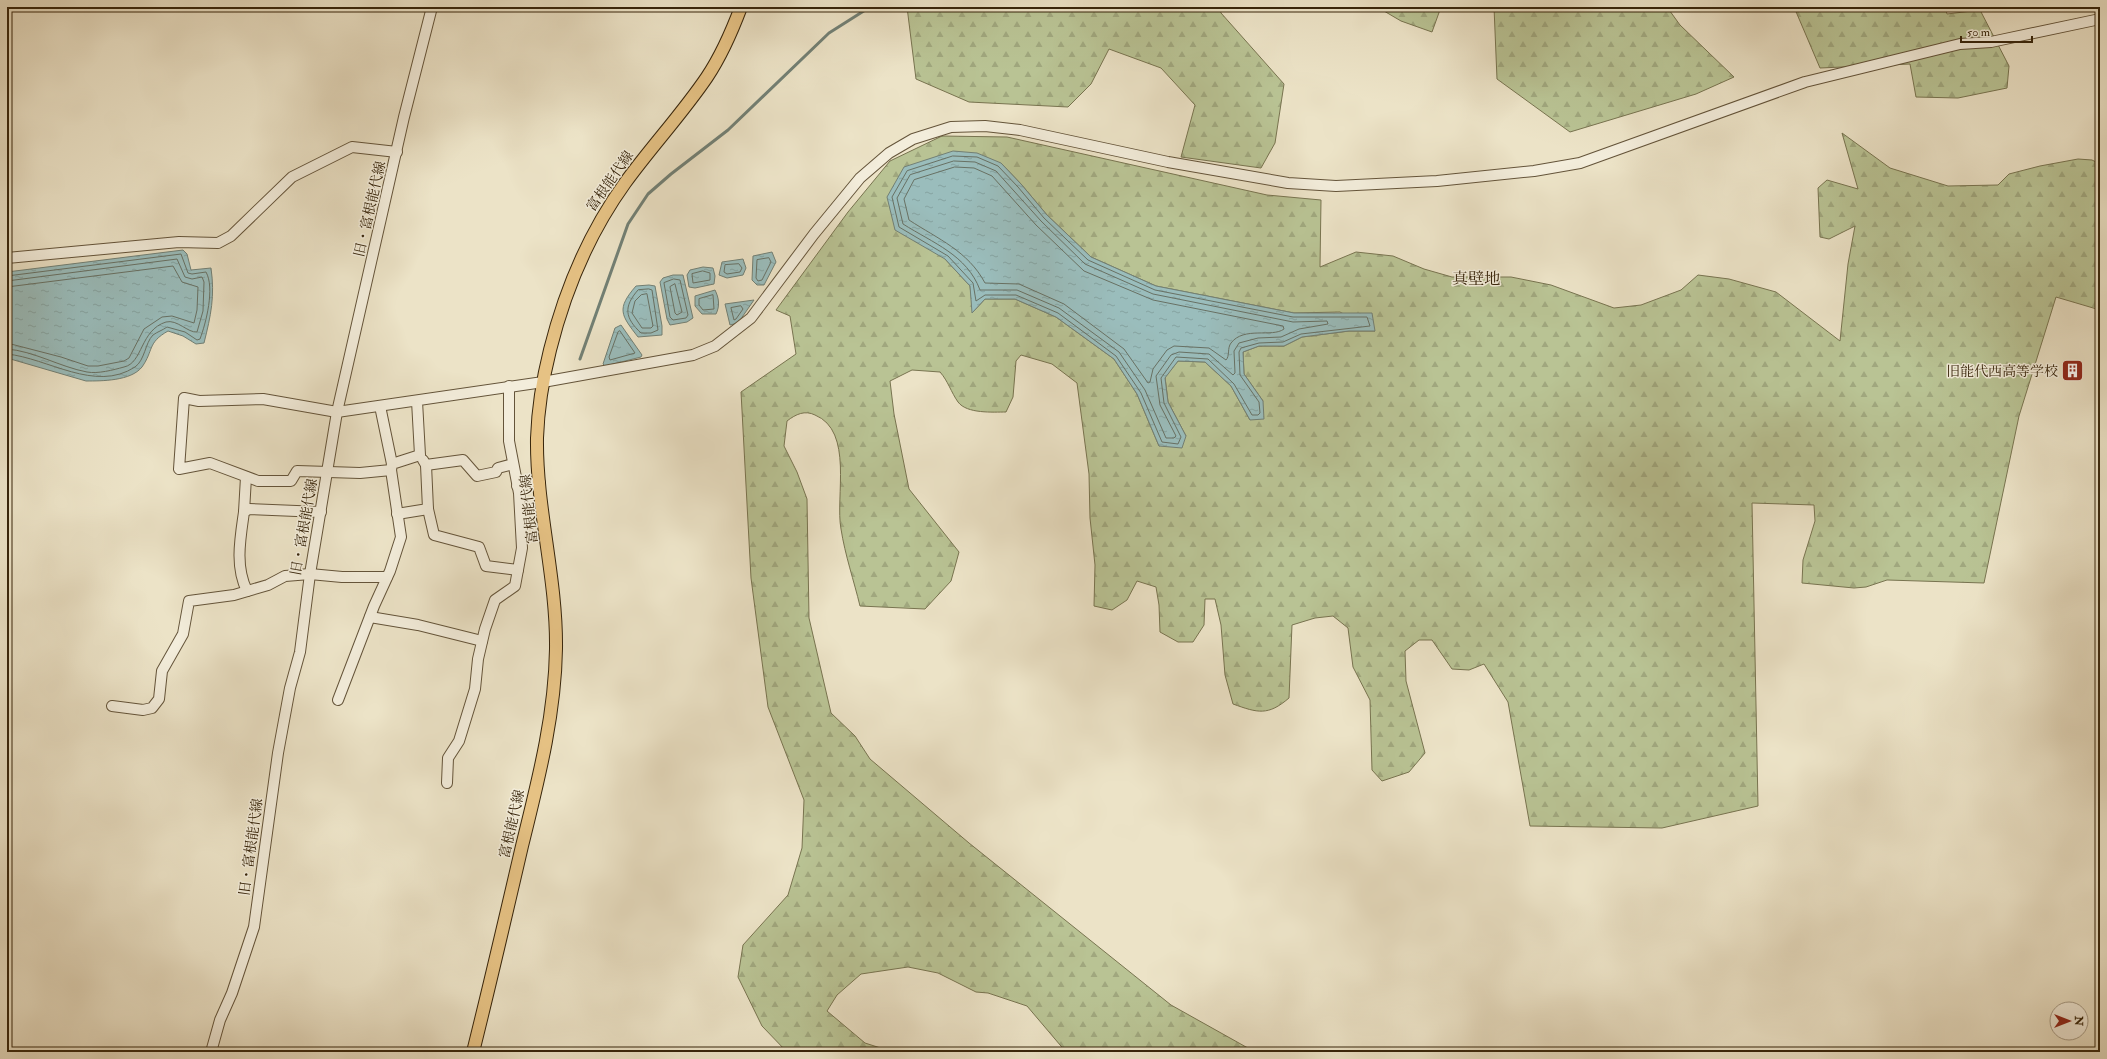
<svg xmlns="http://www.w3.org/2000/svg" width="2107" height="1059" viewBox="0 0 2107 1059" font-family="'IM FELL Double Pica','Noto Serif JP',serif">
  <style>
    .forest { fill: url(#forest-firs); stroke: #787450; fill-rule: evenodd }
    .water { fill: url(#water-ripples); stroke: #728075 }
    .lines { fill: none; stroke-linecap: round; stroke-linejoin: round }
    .shore { stroke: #687164; stroke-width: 1 }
    .stream { stroke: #728075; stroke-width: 3 }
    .minor-casing { stroke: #64543a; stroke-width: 12 }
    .major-casing { stroke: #37250b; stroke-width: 14 }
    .minor { stroke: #f3eddb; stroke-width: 10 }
    .major { stroke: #e6c284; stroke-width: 12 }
    .labels { text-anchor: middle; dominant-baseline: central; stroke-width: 3; stroke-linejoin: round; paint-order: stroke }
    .street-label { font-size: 14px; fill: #37250b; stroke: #f3eddb }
    .poi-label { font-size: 14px; fill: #37250b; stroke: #f3eddb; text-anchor: end }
    .quarter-label { font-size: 16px; fill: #37250b; stroke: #f3eddb }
  </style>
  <defs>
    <pattern id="forest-firs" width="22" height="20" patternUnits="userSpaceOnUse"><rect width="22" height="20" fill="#b9c394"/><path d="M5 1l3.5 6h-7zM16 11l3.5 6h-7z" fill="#a0a77e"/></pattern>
    <pattern id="water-ripples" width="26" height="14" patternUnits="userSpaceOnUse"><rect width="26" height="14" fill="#9abdbc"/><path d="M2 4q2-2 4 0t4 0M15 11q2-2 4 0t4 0" fill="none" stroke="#85a2a0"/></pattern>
  </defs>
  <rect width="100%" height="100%" fill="#ece3c7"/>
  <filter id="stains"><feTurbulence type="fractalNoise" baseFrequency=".005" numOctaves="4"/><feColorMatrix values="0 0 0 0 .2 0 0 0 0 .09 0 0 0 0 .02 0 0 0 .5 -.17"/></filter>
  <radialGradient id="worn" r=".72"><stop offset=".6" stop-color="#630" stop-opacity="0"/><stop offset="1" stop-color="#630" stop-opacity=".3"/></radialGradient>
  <g class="forest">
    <path d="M 907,7 L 1219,7 L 1221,13 L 1284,84 L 1275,143 L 1261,168 L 1181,157 L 1195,105 L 1161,68 L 1109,49 L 1091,84 L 1068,107 L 969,102 L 916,79 Z"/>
    <path d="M 1383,7 L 1441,7 L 1432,32 L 1401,21 L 1384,11 Z"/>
    <path d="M 1494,7 L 1667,7 L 1680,25 L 1734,77 L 1696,94 L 1570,132 L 1497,79 Z"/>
    <path d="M 1794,7 L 1945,7 L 1947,14 L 1980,10 L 2009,66 L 2007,88 L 1958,98 L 1916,97 L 1910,64 L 1820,68 Z"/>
    <path d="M 1842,133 L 1890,168 L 1948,186 L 1998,185 L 2009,174 L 2040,166 L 2078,159 L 2092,160 L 2100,164 L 2100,310 L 2056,297 L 2019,416 L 1984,583 L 1887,580 L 1866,587 L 1854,588 L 1802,583 L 1803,560 L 1815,521 L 1814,505 L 1752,503 L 1758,806 L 1662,828 L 1530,826 L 1508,702 L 1484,664 L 1469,670 L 1452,669 L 1432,640 L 1419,640 L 1405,651 L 1406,681 L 1425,753 L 1409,772 L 1382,781 L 1372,770 L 1370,700 L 1353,667 L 1348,628 L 1333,616 L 1315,618 L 1292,625 L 1289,698 C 1268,716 1258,713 1233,704 L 1225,675 L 1221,625 L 1215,599 L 1205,599 L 1204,625 L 1193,642 L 1178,642 L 1160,632 L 1159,605 L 1156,587 L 1137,581 L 1127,600 L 1112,610 L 1094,606 L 1095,565 L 1090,518 L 1089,474 L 1077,383 L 1052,364 L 1021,355 L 1016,361 L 1013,397 L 1006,412 C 993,412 967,414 958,402 C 951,392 948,381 940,372 L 912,370 L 890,381 L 894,414 L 909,489 L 959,552 L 951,581 L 925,609 L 860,606 C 854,581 845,555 841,529 C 835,497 854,431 815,415 C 805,410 796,414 787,421 L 784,446 L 797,472 L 807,499 L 809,618 L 831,713 L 855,736 L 870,759 L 969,843 L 1171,1005 L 1255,1052 L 1066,1052 L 1027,1006 L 988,993 L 976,992 L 938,973 L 908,967 L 861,974 L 837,995 L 827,1011 L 865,1043 L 893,1052 L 787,1052 L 762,1026 L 738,977 L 743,945 L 788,895 L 802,848 L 804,800 L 768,707 L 751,578 L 741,392 L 796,354 L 790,316 L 776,310 L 848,212 L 890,161 L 942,136 L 1007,137 L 1267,195 L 1321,200 L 1320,267 L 1356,252 L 1393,256 L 1424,269 L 1452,277 L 1511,277 L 1551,285 L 1614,308 L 1641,305 L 1681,290 L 1698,275 L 1729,279 L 1776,292 L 1840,341 L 1848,264 L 1855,226 L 1829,239 L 1820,237 L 1818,188 L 1827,180 L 1858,189 ZM 1001,163 L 1021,184 L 1047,215 L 1091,257 L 1156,286 L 1294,313 L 1340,312 L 1375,331 L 1349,331 L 1302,337 L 1284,346 L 1259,346 L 1243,352 L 1244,374 L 1263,401 L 1250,420 L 1231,386 L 1205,362 L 1178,361 L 1165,377 L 1168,402 L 1186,436 L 1159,446 L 1137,394 L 1114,359 L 1056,317 L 1015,299 L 985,299 L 973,312 L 970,286 L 945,259 Z"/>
  </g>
  <g class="water">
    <path d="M 953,151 L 977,153 L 1001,163 L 1021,184 L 1047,215 L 1091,257 L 1156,286 L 1294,313 L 1372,313 L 1375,331 L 1349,331 L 1302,337 L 1284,346 L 1259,346 L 1243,352 L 1244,374 L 1263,401 L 1264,419 L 1250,420 L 1231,386 L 1205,362 L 1178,361 L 1165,378 L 1168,402 L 1186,436 L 1182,448 L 1159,446 L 1137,394 L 1114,359 L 1056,317 L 1015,299 L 985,299 L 972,313 L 970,286 L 945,259 L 895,230 L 887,197 L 904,167 Z"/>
    <path d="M 183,250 L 187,254 L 191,270 L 211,268 C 215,296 211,315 204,343 L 196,344 L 183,336 L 168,331 C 147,343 154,350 142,367 C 131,381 102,381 86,381 L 7,358 L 7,272 Z"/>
    <path d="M 772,252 L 776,262 L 764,285 L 757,285 L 752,280 L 753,256 Z"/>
    <path d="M 743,259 L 746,268 L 743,275 L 727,278 L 719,275 L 722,262 Z"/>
    <path d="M 703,267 L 713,268 L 715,276 L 714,284 L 695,288 L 689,287 L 687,275 L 690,270 Z"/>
    <path d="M 673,275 L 683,275 L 693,318 L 687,322 L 670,325 L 667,319 L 660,282 L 663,278 Z"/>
    <path d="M 649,285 L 655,286 L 662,326 L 662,335 L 638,337 C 621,315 616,309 636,286 Z"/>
    <path d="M 715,290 C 719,298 720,306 716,314 L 702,314 L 695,306 L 695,296 Z"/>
    <path d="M 754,300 L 738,323 L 730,325 L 725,304 Z"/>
    <path d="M 621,325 L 642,355 L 641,357 L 605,366 L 603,364 L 615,328 Z"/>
  </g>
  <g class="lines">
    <g class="shore">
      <path d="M 953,156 L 977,157 L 998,166 L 1018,187 L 1044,218 L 1088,260 L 1155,290 L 1293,317 L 1367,317 L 1370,326 L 1301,334 L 1283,342 L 1259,343 L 1241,348 L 1239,352 L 1240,375 L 1259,402 L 1260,413 L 1258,415 L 1252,415 L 1234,384 L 1208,359 L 1176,357 L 1161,378 L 1164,403 L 1181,437 L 1178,444 L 1162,442 L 1141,393 L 1116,356 L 1058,313 L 1016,295 L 985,295 L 976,301 L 973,283 L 948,256 L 899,227 L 892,197 L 907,171 Z"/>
      <path d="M 954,161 L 975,162 L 996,171 L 1041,221 L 1085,264 L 1153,294 L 1293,322 L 1327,321 L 1328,324 L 1299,329 L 1281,337 L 1258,338 L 1239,343 L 1234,351 L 1235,373 L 1233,375 L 1209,354 L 1179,352 L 1171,355 L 1156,376 L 1160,405 L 1176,436 L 1174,438 L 1166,438 L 1145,390 L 1119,352 L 1059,308 L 1017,290 L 980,290 C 967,255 933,243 903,224 L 897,198 L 910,175 Z"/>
      <path d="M 955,167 L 974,168 L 992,176 L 1036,225 L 1084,271 L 1153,300 L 1283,326 L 1284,329 C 1272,338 1244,326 1231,343 C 1227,348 1230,356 1226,360 L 1209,348 L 1174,346 L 1167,350 L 1153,369 L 1150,382 L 1148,383 L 1124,349 L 1064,304 L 1019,284 L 985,283 C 968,251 938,239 909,220 L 904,199 L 914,180 Z"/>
      <path d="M 769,258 L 771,262 L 762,280 L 758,281 L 756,278 L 757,260 Z"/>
      <path d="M 739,264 L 742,268 L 740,272 L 727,274 L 724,272 L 725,265 Z"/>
      <path d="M 703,271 L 710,273 L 710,280 L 693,283 L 692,274 Z"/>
      <path d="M 7,276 L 181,254 L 188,273 L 192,274 L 206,272 C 215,288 206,323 200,339 L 197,340 L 185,332 L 167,327 C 163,330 157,332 153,335 C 145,343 145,360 135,367 C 95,393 48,358 7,354"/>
      <path d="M 674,279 L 680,280 L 688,315 L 686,318 L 673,320 L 670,317 L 664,283 Z"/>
      <path d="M 7,281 L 177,259 L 185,277 L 192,279 L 202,277 L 204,282 L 203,311 L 197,332 C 188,333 177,319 166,322 C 140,330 143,363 124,367 C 113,370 98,374 87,372 C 60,367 34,351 7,349"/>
      <path d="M 675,284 L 682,312 L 677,315 L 675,313 L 670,287 Z"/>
      <path d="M 7,287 L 173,266 L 182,282 L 198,287 L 197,310 L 194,323 L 172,316 L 162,317 L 144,329 L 129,358 L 124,361 L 98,366 L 88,366 L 61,357 L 7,343"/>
      <path d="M 649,289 L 652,290 L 658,330 L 651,333 L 641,333 C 625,318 623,307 638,290 Z"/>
      <path d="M 647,294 L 653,326 L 651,328 L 642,328 L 632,313 L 635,301 L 641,295 Z"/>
      <path d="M 713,295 L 714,309 L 703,310 L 699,305 L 699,299 Z"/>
      <path d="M 741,306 L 743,309 L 736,319 L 734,320 L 731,308 Z"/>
      <path d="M 620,331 L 635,353 L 610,360 L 609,357 L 618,332 Z"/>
    </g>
    <path class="stream" d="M 580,359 L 628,224 L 648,194 L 671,174 L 728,130 L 829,33 L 870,7"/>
    <defs>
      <g id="minor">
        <path d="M 7,258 L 179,242 L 218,243 L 231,236 L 292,177 L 352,147 L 397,152"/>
        <path d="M 417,401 L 420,455 L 392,464 L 391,470 L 360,473 L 297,471 L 291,481 L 258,481 L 210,463 L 179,469 L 184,398 L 199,401 L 263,399 L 337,412 L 543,382 L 693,355 L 715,346 L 751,318 L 814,234 L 860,178 L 889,153 L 913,139 L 951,127 L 985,126 L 1020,130 L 1168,162 L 1288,183 L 1336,186 L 1437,181 L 1534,171 L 1580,163 L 1805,82 L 1960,44 L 1991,42 L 2100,19"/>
        <path d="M 380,406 L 392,464"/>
        <path d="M 426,465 L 463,460 L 477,476 L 496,472 L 498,468 L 513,464"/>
        <path d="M 517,486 L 540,483"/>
        <path d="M 428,509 L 434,535 L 479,547 L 486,566 L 518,570"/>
        <path d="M 244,512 L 246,477"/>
        <path d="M 397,514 L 428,509 L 426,465 L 423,460"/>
        <path d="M 247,591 C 235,566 240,540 244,512 L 249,509 L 321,512"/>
        <path d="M 370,617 L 418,625 L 482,641"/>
        <path d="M 338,700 L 374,606 L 390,571 L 401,537 L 391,470"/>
        <path d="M 112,706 L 143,710 L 152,708 L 159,699 L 162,671 L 183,634 L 189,601 L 234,595 L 268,585 L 285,576 L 310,574 L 342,577 L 387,577"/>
        <path d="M 447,783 L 448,758 L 459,741 L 475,689 L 478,659 L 485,629 L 495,600 L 515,586 L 522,548 L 519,493 L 509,441 L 509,386"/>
        <path d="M 211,1052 L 220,1020 L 232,993 L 254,927 L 278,753 L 290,688 L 300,652 L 310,574 L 337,412 L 404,117 L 432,7"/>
      </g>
      <path id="major" d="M 473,1052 C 490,984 506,915 522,846 C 538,781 555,716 556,649 C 557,578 536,508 537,438 C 538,408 543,378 550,350 C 565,290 589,233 625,183 C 651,147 682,114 707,77 C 721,56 732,31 741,7"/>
    </defs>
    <use href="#minor" class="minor-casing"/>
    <use href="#major" class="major-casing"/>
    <use href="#minor" class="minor"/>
    <use href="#major" class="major"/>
  </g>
  <defs>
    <symbol id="building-square" viewBox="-11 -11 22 22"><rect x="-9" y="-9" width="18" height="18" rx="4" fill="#8f2418" stroke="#f3eddb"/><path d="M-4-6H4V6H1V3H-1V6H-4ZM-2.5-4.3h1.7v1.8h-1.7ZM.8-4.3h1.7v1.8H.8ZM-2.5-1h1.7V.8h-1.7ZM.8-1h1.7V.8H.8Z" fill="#fff"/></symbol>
  </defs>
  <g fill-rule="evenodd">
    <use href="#building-square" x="2060" y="358" width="25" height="25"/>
  </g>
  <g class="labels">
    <g class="street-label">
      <text transform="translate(610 181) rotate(-55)">富根能代線</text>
      <text transform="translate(370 209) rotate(-77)">旧・富根能代線</text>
      <text transform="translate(529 509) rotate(-96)">富根能代線</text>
      <text transform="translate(304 527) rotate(-80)">旧・富根能代線</text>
      <text transform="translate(512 824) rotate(-77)">富根能代線</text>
      <text transform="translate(251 847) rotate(-82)">旧・富根能代線</text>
    </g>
    <g class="poi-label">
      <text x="2058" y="371">旧能代西高等学校</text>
    </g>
    <g class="quarter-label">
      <text x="1476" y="279">真壁地</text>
    </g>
  </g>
  <rect width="2107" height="1059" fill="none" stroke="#ece3c7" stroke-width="24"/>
  <rect x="8" y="8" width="2091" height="1043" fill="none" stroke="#37250b" stroke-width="2"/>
  <rect x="12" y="12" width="2083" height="1035" fill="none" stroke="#37250b"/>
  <g transform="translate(2069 1021) rotate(90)"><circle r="19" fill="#f3eddb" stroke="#a89d88"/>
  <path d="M0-3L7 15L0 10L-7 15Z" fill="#8f2418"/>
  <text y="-6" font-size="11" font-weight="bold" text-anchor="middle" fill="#37250b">N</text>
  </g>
  <path d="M1961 36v6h71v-6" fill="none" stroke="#37250b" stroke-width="2"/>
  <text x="1967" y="36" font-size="12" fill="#37250b" stroke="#f3eddb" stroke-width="3" paint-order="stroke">50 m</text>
  <rect width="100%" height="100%" filter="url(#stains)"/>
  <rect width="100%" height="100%" fill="url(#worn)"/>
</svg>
